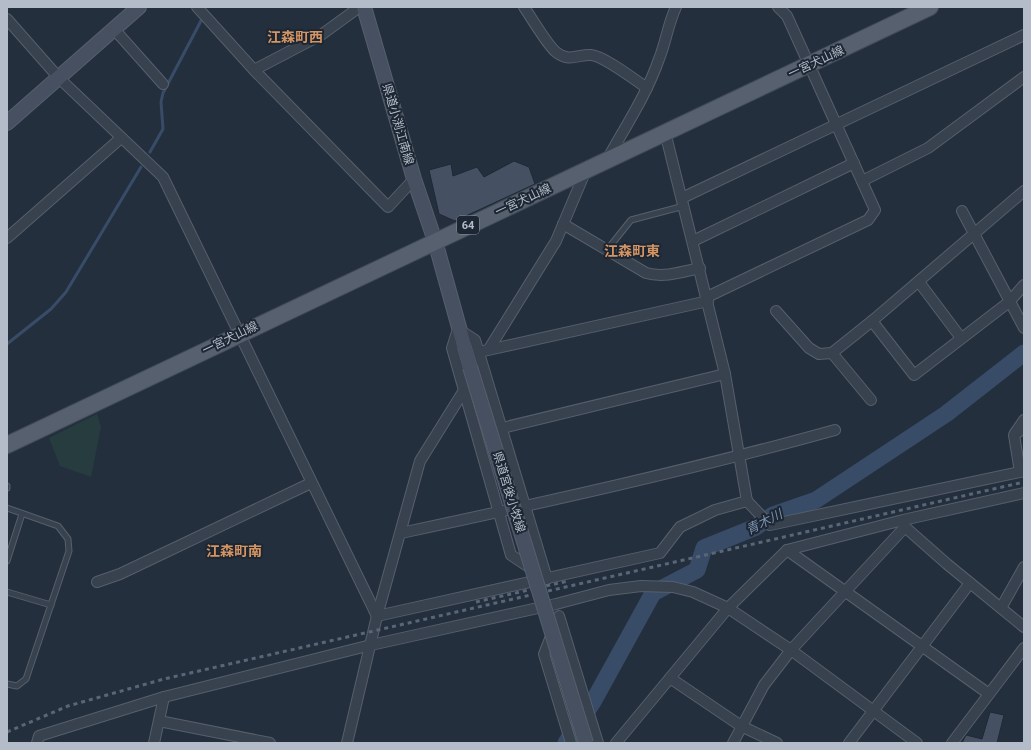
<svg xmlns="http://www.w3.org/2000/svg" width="1031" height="750" viewBox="0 0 1031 750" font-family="Roboto,'Noto Sans JP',sans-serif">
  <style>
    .green { fill: #263c3f }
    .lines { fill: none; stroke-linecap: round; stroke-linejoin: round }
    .stream { stroke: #394c67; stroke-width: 3 }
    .river { stroke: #394c67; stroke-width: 17 }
    .building { fill: #455162; stroke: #1f2835 }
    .lane-casing { stroke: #565f6c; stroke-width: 7 }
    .street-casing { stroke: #565f6c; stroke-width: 12 }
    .secondary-casing { stroke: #565f6c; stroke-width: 16 }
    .primary-casing { stroke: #414a57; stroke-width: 18 }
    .lane { stroke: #38414e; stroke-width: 5 }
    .street { stroke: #38414e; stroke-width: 10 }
    .secondary { stroke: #465061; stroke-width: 14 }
    .primary { stroke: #56606e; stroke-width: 16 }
    .rail { stroke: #5a6575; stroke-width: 3; stroke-dasharray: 4 4; stroke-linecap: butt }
    .secondary-bridge-casing { stroke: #565f6c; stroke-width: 16; stroke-linecap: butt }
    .secondary-bridge { stroke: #465061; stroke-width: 14 }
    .labels { text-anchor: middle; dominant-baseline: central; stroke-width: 4; stroke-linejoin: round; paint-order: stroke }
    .shield { fill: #1d2633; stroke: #878f9c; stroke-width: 1 }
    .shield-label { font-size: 11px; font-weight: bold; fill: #b4bcc9 }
    .street-label { font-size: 12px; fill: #b4bcc9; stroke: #1d2633 }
    .water-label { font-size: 13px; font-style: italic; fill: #7c92b1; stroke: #1d2633 }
    .quarter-label { font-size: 14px; font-weight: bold; fill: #d59563; stroke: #1d2633 }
  </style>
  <rect width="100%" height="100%" fill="#242f3e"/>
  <path class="green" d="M 97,414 L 101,427 L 91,477 L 60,466 L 49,438 Z"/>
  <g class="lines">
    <g class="stream">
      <path d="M 150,152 L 163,129 L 161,102 L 163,93 L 203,17"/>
      <path d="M 7,344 L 51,309 L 66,292 L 141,167"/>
    </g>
    <path class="river" d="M 566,743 L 594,700 L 653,593 L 697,570 L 704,548 L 756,527 L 773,515 L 816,500 L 946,414 L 1024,353"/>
  </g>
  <g class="building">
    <path d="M 514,161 L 529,167 L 535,184 L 455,221 L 439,214 L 429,170 L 451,164 L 453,176 L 477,167 L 484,177 Z"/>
    <path d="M 990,712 L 1004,715 L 997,743 L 962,743 L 966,735 L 982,739 Z"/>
  </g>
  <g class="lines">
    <defs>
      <g id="lane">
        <path d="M 607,250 L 631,220 L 684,206"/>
        <path d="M 7,486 L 7,488"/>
        <path d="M 7,508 L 58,526 L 68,539 L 69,551 L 26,679 L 17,686 L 7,684"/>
        <path d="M 7,561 L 22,514"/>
        <path d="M 7,592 L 51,605"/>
      </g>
      <g id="street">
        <path d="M 197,7 L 254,70 L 388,207 L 414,179"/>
        <path d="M 524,7 C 531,17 548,46 556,52 C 569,63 579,54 591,55 C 604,56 635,80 647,88"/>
        <path d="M 7,19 L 59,78 L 163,177 L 377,616"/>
        <path d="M 114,29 L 163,84"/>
        <path d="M 254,70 L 321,35 L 354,11 L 356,7"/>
        <path d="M 607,160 C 625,127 647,94 659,59 C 666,42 668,24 676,7"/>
        <path d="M 862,181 L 928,148 L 1024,77"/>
        <path d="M 1024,191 L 872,321 L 914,375 L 1009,302 L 1024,285"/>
        <path d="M 682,198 L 1024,35"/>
        <path d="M 962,211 L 1024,328"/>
        <path d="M 563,224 L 646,273 C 664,278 682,272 700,268"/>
        <path d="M 7,238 L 121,138"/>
        <path d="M 693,241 L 854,163"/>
        <path d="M 919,282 L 961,338"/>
        <path d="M 707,297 L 868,220 L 875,210 L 787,16 L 778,7"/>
        <path d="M 776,311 L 809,348 L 819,354 L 832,353"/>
        <path d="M 458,329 L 475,340 L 547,579 L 511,555 L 452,348 Z"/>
        <path d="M 489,349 L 556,241 L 586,170"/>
        <path d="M 479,352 L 708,301"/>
        <path d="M 871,400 L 832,353 L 872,321"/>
        <path d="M 502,428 L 725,374"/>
        <path d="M 1024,428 L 1014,435 L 1020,472 L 1024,470"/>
        <path d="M 1015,433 L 1024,420"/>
        <path d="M 747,501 L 770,525 L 1020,472"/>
        <path d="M 903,522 L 905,527 L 947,564 L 1024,627"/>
        <path d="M 401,533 C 546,502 691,470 835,430"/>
        <path d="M 787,550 L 989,694"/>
        <path d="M 97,582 L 120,574 L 311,483"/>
        <path d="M 1001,608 L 1024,567"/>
        <path d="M 377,616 L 660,553 L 680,527 L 715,510 L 747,501 L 725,374 L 665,132"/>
        <path d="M 670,678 L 741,726 L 777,743"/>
        <path d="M 159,721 L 270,743"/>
        <path d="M 37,743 L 39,736 L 164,697 L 371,645 L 556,604 L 609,590 L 641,586 L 673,587 L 693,592 L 728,608 L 791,650 L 917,743"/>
        <path d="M 154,743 L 164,697"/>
        <path d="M 347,743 L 377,616 L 420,461 L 463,392"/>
        <path d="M 571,743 L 544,654 L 559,616 L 598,743"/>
        <path d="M 616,743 L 728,608 L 787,550 L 903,520 L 1024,493"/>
        <path d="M 733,743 L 764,685 L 791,650 L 905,527"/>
        <path d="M 849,743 L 970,583"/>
        <path d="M 952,743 L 1024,648"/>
      </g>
      <g id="secondary">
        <path d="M 364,7 L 414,179 L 435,241 L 470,367"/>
        <path d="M 7,123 L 139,7"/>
      </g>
      <path id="primary" d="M 7,445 L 930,7"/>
    </defs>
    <use href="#lane" class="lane-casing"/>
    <use href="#street" class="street-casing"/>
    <use href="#secondary" class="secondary-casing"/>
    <use href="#primary" class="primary-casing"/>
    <use href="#lane" class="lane"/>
    <use href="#street" class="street"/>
    <use href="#secondary" class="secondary"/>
    <use href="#primary" class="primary"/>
    <g class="rail">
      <path d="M 476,602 L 568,581"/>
      <path d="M 7,732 L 68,706 L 164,679 L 1024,482"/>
    </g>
    <defs>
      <path id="secondary-bridge" d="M 470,367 L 586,743"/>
    </defs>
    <use href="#secondary-bridge" class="secondary-bridge-casing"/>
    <use href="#secondary-bridge" class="secondary-bridge"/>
  </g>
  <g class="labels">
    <rect class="shield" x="457" y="216" width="22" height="18" rx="3"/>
    <g class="shield-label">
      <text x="468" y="225">64</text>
    </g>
    <g class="street-label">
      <text transform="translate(816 62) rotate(-25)">一宮犬山線</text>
      <text transform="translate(398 124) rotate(74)">県道小渕江南線</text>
      <text transform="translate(523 200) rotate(-25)">一宮犬山線</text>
      <text transform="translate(230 338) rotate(-26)">一宮犬山線</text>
      <text transform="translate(509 492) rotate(73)">県道宮後小牧線</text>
    </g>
    <g class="water-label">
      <text transform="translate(764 522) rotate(-27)">青木川</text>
    </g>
    <g class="quarter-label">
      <text x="295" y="37">江森町西</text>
      <text x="632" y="251">江森町東</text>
      <text x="234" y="551">江森町南</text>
    </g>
  </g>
  <rect width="1031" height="750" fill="none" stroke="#b4bcc9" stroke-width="16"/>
</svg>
